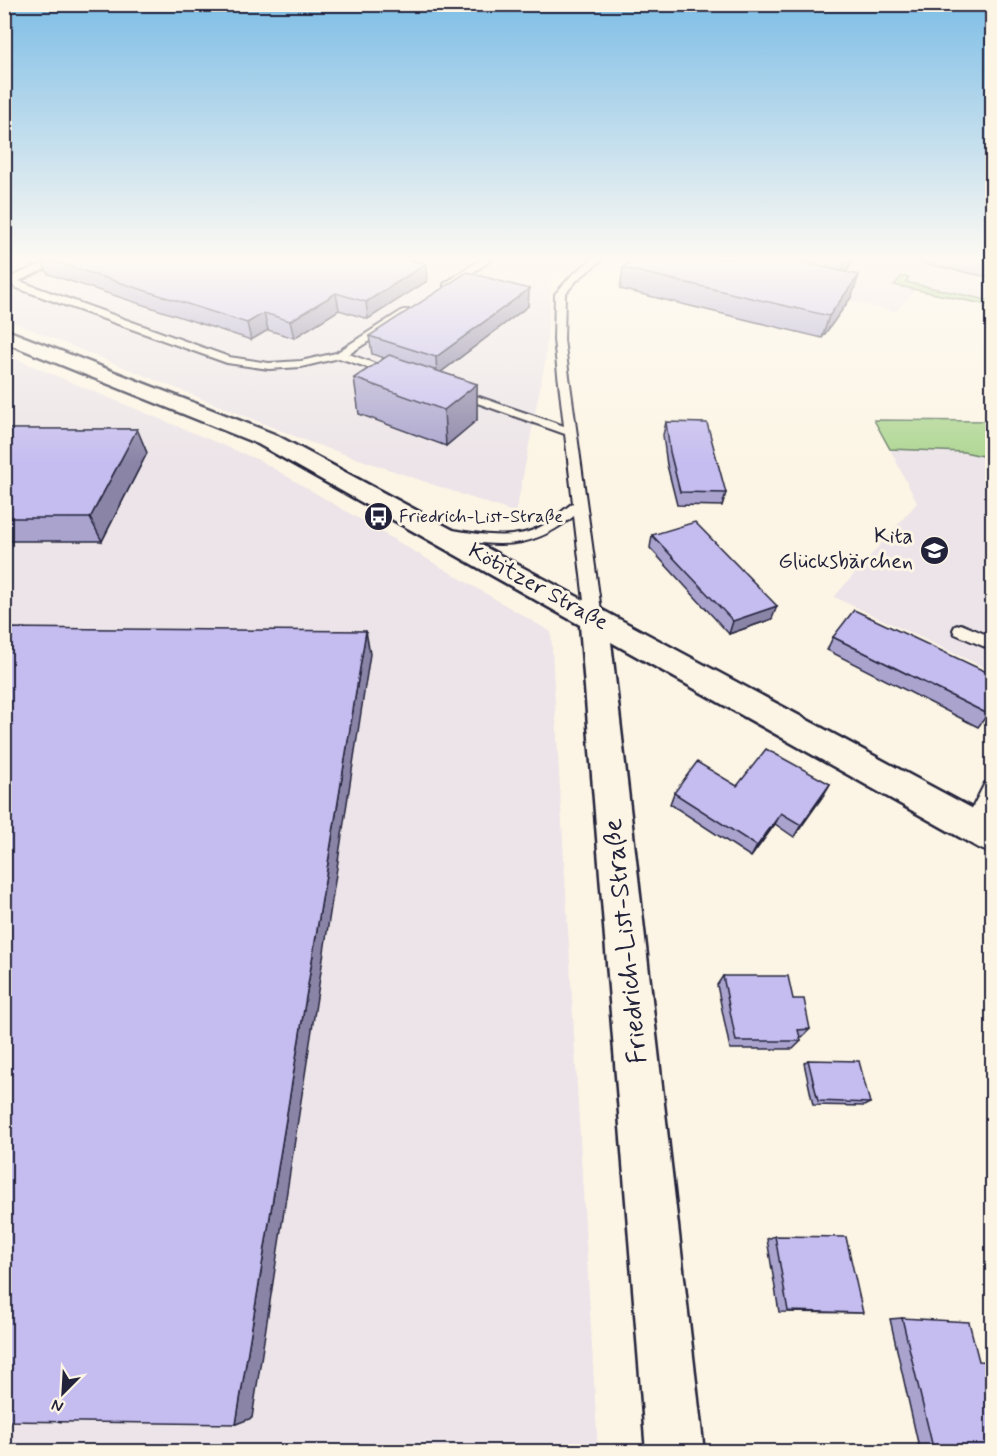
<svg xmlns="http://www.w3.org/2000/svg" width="997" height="1456" viewBox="0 0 997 1456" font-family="Mynerve,sans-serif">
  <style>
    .built { fill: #ece4e8 }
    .green { fill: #aed693; stroke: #687c67; stroke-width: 1.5 }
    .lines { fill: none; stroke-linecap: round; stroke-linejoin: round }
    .service-casing { stroke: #22223b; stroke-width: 4 }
    .tertiary-casing { stroke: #22223b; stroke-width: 5 }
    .service { fill: #fcf5e5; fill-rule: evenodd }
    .tertiary { fill: #fcf5e5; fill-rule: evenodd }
    .wall { fill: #a9a3ce; stroke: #22223b; stroke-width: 1.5 }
    .shaded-wall { fill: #8a84a7; stroke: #22223b; stroke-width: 1.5 }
    .building { fill: #c5bdef; stroke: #22223b; stroke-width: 1.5 }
    .labels { text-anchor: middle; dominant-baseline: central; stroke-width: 6; stroke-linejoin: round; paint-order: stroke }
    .far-poi-label { font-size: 18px; fill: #22223b; stroke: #fcf5e5; text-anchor: start }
    .poi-label { font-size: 22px; fill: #22223b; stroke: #fcf5e5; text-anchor: end }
    .street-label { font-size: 22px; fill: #22223b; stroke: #fcf5e5 }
    .near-street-label { font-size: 27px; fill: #22223b; stroke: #fcf5e5 }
  </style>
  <rect width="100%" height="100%" fill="#fcf5e5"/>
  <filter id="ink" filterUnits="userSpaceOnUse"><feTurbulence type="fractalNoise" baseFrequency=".0167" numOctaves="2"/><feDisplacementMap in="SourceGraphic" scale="12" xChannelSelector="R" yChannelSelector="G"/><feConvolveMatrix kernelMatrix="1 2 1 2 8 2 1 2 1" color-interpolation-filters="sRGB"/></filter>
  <g filter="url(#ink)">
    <g class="built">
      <path d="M 4,259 L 646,259 L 611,265 L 587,275 L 552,274 L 545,362 L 516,513 L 309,442 L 5,319 Z"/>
      <path d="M 650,259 L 992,259 L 992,306 L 916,289 L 896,312 L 697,264 Z"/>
      <path d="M 4,354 L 261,461 L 551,632 L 598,1451 L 5,1451 Z"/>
      <path d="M 890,449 L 964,452 L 992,458 L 992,671 L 834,597 L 917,503 Z"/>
    </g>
    <g class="green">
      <path d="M 901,277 L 909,277 L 906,282 L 992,301 L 992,306 L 894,285 Z"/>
      <path d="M 874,420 L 992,421 L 992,458 L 964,452 L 890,449 Z"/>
    </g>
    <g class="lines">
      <defs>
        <g id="service">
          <path d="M 54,259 L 67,259 L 19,281 L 229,357 L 269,363 L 301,361 L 336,353 L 403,310 L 411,310 L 411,314 L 349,354 L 400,373 L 394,376 L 339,358 L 301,367 L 269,369 L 227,363 L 17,288 L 4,279 L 4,271 L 13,276 Z"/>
          <path d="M 481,259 L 493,259 L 450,288 L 444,288 L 444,284 Z"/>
          <path d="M 592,259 L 603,259 L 577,280 L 565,294 L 564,340 L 602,618 L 600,622 L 588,622 L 586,618 L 574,516 C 536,546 507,548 460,540 C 451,539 439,540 434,533 L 441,528 C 474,533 512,543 542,526 C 553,520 563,510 573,503 L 565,434 L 449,393 L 451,390 L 459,390 L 564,426 L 554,340 L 555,294 L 571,276 Z"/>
          <path d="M 961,624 L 992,637 L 992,650 L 955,634 L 953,630 L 955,626 Z"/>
          <path d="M 992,781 L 992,807 L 980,832 L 973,835 L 966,832 L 963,826 L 966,820 L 985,783 Z"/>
        </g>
        <path id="tertiary" d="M 4,329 L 274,434 L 992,819 L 992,853 L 979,848 L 611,642 L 704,1452 L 646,1452 L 580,625 L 258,444 L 4,342 Z"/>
      </defs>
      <use href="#service" class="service-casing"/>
      <use href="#tertiary" class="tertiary-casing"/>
      <use href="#service" class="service"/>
      <use href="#tertiary" class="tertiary"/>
    </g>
    <g class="wall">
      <path d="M 41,259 L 426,259 L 420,263 L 426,264 L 427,281 L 368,319 L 339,310 L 294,338 L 268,330 L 251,340 L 48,274 Z"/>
      <path d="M 633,259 L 855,259 L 846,272 L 852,296 L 822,338 L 620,289 L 623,268 Z"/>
      <path d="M 907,259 L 993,259 L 993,278 L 907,260 Z"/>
      <path d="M 529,289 L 528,306 L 441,372 L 477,384 L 477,420 L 446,446 L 359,414 L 354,378 L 384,358 L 372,354 L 369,336 Z"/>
      <path d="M 666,422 L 726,493 L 722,506 L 677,505 L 667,465 L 663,435 Z"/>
      <path d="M 4,429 L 137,429 L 147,453 L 102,541 L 4,541 Z"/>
      <path d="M 652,535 L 772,619 L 729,634 L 650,548 Z"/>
      <path d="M 833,637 L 988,714 L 978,727 L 827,650 Z"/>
      <path d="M 830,784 L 794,837 L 775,824 L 751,857 L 670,804 L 674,793 L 737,786 Z"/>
      <path d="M 723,976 L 793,999 L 810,1029 L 802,1037 L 800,1037 L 801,1041 L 793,1049 L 730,1049 L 717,985 Z"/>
      <path d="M 808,1060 L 870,1103 L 864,1106 L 813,1105 L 804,1063 Z"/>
      <path d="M 775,1236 L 863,1313 L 779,1312 L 767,1239 Z"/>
      <path d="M 902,1318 L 979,1361 L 993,1452 L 920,1452 L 890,1319 Z"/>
    </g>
    <g class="shaded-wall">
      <path d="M 400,259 L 426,259 L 402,274 Z"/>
      <path d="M 846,259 L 855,259 L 839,280 Z"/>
      <path d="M 426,264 L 427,281 L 368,319 L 366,302 Z"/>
      <path d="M 859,275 L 852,296 L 822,338 L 829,316 Z"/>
      <path d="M 529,289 L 528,306 L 437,375 L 436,357 Z"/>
      <path d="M 336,293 L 339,310 L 294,338 L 290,321 Z"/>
      <path d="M 264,313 L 268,330 L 251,340 L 247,323 Z"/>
      <path d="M 477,384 L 477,420 L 446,446 L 444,410 Z"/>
      <path d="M 137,429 L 147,453 L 102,541 L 90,518 Z"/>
      <path d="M 777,606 L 772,619 L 729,634 L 733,621 Z"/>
      <path d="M 366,631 L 370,654 L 252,1418 L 236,1424 Z"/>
      <path d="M 830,784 L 823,796 L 794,837 L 801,825 Z"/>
      <path d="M 781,813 L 775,824 L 751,857 L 757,846 Z"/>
    </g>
    <g class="building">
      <path d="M 46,259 L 407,259 L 426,264 L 366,302 L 336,293 L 290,321 L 264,313 L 247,323 Z"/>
      <path d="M 633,259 L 787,259 L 859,275 L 829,316 L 623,268 Z"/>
      <path d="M 467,272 L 529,289 L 436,357 L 369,336 Z"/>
      <path d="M 389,355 L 477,384 L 444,410 L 354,378 Z"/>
      <path d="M 666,422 L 707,423 L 726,493 L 680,492 L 670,452 Z"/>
      <path d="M 4,429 L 137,429 L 90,518 L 4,518 Z"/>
      <path d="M 695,522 L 777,606 L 733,621 L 652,535 Z"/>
      <path d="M 854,610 L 993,675 L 993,706 L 988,714 L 833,637 Z"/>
      <path d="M 4,628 L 366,631 L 236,1424 L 4,1421 Z"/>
      <path d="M 766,749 L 830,784 L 801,825 L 781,813 L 757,846 L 674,793 L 697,762 L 737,786 Z"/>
      <path d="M 723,976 L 788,976 L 793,999 L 804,999 L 810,1029 L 798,1030 L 801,1041 L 736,1041 Z"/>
      <path d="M 808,1060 L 859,1061 L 870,1103 L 818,1101 Z"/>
      <path d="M 775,1236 L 846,1237 L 863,1313 L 788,1311 Z"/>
      <path d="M 902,1318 L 969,1322 L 979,1361 L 993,1362 L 993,1452 L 934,1452 Z"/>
    </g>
  </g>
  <linearGradient id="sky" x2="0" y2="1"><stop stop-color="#7fbee6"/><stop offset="0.56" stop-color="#fefaf3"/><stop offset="1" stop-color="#fefaf3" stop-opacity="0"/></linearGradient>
  <rect width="997" height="463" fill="url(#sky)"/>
  <defs>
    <symbol id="bus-disc" viewBox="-11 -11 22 22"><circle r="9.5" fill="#22223b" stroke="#fcf5e5"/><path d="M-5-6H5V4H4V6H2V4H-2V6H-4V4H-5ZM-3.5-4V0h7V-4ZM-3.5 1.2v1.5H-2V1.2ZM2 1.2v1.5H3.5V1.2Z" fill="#fff"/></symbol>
    <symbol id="school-disc" viewBox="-11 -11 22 22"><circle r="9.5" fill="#22223b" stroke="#fcf5e5"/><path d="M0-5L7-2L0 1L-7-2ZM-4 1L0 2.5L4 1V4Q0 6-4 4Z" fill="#fff"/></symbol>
  </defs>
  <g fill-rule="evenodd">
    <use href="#bus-disc" x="362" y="500" width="33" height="33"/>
    <use href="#school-disc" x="918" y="534" width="33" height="33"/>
  </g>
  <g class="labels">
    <g class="far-poi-label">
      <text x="399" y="517">Friedrich-List-Straße</text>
    </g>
    <g class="poi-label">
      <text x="913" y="537">Kita<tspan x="913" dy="25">Glücksbärchen</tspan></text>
    </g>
    <g class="street-label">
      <text transform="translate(538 587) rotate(29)">Kötitzer Straße</text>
    </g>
    <g class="near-street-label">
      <text transform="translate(626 941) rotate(-96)">Friedrich-List-Straße</text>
    </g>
  </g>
  <rect width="997" height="1456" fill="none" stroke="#fcf5e5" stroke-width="24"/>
  <rect x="12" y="12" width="973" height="1432" fill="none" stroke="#22223b" stroke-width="2" filter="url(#ink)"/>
  <g transform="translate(63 1393) rotate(204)" stroke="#fcf5e5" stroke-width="4.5" paint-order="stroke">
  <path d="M0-4.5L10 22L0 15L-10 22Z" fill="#22223b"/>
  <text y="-9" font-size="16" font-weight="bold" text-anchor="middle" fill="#22223b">N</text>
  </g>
</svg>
